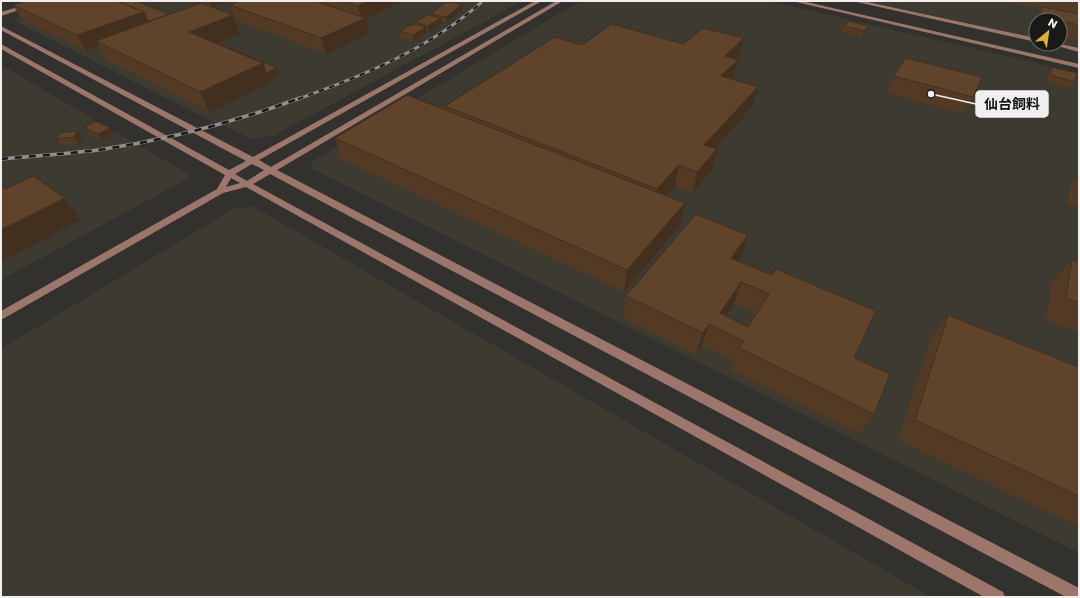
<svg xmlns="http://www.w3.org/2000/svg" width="1080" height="598" viewBox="0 0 1080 598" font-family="Poppins,'Noto Sans JP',sans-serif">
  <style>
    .built { fill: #3c3a31 }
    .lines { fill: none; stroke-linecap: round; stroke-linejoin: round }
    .minor { fill: #9c766a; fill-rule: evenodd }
    .rail-far1-casing { stroke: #8f8e8b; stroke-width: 3 }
    .rail-casing { stroke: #8f8e8b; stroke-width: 3.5 }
    .rail-far1 { stroke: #191917; stroke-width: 2; stroke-dasharray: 5.5; stroke-linecap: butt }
    .rail { stroke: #191917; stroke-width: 2.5; stroke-dasharray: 7; stroke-linecap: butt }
    .wall { fill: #533a25; fill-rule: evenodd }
    .shaded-wall { fill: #432f1e }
    .building { fill: #60432b; stroke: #432f1e; fill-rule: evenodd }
    .leader { fill: none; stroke: #f0efed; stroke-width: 1.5 }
    .callout-dot { fill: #f0efed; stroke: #191917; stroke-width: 1.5 }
    .callout { fill: #f0efed; stroke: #f0efed; stroke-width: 1.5 }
    .callout-label { font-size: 14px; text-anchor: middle; font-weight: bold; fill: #111 }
  </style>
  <rect width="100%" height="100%" fill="#32312e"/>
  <g class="built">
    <path d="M 59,1 L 523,1 L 273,136 L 253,139 L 211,121 L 14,21 L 21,13 Z"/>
    <path d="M 580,1 L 769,1 L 1079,73 L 1079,553 L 311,168 L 313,161 Z"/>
    <path d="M 866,1 L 1079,1 L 1079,48 L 1060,44 L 1060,20 L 1036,20 L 1036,38 Z"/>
    <path d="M 1,65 L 126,138 L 189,174 L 189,178 L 1,280 Z"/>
    <path d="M 252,206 L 931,597 L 1,597 L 1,349 L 233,209 Z"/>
  </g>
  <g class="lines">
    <g class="minor">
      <path d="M 38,1 L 47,1 L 1,16 L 1,12 Z"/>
      <path d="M 535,1 L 542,1 L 259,160 L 271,167 L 556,1 L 563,1 L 277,170 L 1079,588 L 1079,597 L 1066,597 L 270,174 L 253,184 L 1003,592 L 1005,597 L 984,597 L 246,187 L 223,193 L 1,320 L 1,311 L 217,189 L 225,175 L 1,49 L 1,44 L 229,170 L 246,161 L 1,30 L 1,26 L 253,157 ZM 252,164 L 264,170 L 247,181 L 235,174 ZM 231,178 L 240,183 L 226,187 Z"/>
      <path d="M 792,1 L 802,1 L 1079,64 L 1079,68 Z"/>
      <path d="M 852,1 L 863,1 L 1036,38 L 1036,42 Z"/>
      <path d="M 1050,44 L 1060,44 L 1079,48 L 1079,52 Z"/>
    </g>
    <defs>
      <path id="rail-far1" d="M 298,99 C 365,75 429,49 483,1"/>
      <path id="rail" d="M 1,159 C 33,156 66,154 98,150 C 167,140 235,122 300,98"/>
    </defs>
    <use href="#rail-far1" class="rail-far1-casing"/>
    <use href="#rail" class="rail-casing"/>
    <use href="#rail-far1" class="rail-far1"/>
    <use href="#rail" class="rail"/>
  </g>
  <g class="wall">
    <path d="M 194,1 L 232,1 L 214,8 L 233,15 L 240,34 L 218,43 L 277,68 L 279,74 L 268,79 L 270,83 L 209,112 L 106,60 L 99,46 L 86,51 L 22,20 L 13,5 L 169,14 L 200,3 Z"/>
    <path d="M 240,1 L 404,1 L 366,19 L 369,33 L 326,54 L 235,20 L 230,5 Z"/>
    <path d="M 1003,1 L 1079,1 L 1079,42 L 1060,38 L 1060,20 L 1036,20 L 1036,33 L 1030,32 L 1033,22 L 1041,9 Z"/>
    <path d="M 462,10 L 447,22 L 442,21 L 442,23 L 429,32 L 427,31 L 427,33 L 413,41 L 400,37 L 399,31 L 415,24 L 415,22 L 431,15 L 431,14 Z"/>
    <path d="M 844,26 L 866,31 L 862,37 L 842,32 Z"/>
    <path d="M 744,38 L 739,58 L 737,60 L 738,60 L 733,80 L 758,87 L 752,107 L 715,149 L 712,171 L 692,193 L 675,187 L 667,196 L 685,203 L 680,225 L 624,292 L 341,159 L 335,138 L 446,110 L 445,106 L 582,45 L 683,44 Z"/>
    <path d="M 1051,67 L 1075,82 L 1071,88 L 1046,82 L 1048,73 Z"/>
    <path d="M 894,76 L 973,97 L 963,114 L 886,93 Z"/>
    <path d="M 84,127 L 110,128 L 114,134 L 101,140 L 88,133 Z"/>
    <path d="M 78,131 L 82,138 L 78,144 L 60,145 L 56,139 Z"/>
    <path d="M 1079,174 L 1079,207 L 1067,203 L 1070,185 Z"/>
    <path d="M 748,235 L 741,257 L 738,261 L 854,358 L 874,414 L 859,434 L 731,370 L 734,361 L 702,346 L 696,355 L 623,318 L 626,296 ZM 734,304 L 756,314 L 748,327 L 726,316 Z"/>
    <path d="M 1072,260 L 1079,262 L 1079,332 L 1046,320 L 1052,282 Z"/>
    <path d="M 948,315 L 1079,367 L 1079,527 L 898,440 L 931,337 Z"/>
  </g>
  <g class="shaded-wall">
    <path d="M 209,1 L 232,1 L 212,8 Z"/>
    <path d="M 368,1 L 404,1 L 366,19 L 369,33 L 326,54 L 321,38 L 361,20 L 358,6 Z"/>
    <path d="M 462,4 L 462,10 L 447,22 L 447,17 Z"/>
    <path d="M 144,12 L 151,27 L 108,43 L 96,41 L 99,46 L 86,51 L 77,35 Z"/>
    <path d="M 233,15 L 240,34 L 203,49 L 189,32 Z"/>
    <path d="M 441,18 L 442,23 L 429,32 L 428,26 Z"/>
    <path d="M 869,26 L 866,31 L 862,37 L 864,31 Z"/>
    <path d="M 426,27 L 427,33 L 413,41 L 413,35 Z"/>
    <path d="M 744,38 L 739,58 L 720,76 L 725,56 Z"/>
    <path d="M 738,60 L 733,80 L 721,76 Z"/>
    <path d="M 263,63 L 277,68 L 279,74 L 268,79 L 270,83 L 209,112 L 200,92 Z"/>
    <path d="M 758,87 L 752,107 L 699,166 L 704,145 Z"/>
    <path d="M 110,128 L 114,134 L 101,140 L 98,134 Z"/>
    <path d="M 78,131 L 82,138 L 78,144 L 74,137 Z"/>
    <path d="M 717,149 L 712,171 L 692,193 L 697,172 Z"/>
    <path d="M 679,165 L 675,187 L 654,211 L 657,189 Z"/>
    <path d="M 65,198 L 80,220 L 1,262 L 1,230 Z"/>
    <path d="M 685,203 L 680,225 L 624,292 L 627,270 Z"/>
    <path d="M 748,235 L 741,257 L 724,280 L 731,258 Z"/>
    <path d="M 741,282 L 734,304 L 717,328 L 720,313 Z"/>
    <path d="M 709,324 L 702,346 L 696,355 L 703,333 Z"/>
  </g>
  <g class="building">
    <path d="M 25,1 L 118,1 L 144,12 L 77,35 L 13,5 Z"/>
    <path d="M 118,1 L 136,1 L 169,14 L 105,37 L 148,21 L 144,12 Z"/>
    <path d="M 240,1 L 315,1 L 365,18 L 321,38 L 230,5 Z"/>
    <path d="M 343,1 L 368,1 L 358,6 Z"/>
    <path d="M 446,2 L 462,4 L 447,17 L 431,14 Z"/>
    <path d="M 201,3 L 233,15 L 189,32 L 263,63 L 200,92 L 96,41 Z"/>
    <path d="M 1042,7 L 1079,14 L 1079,25 L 1060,21 L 1060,20 L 1056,20 L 1039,17 Z"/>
    <path d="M 428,15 L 441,18 L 428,26 L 415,22 Z"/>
    <path d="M 849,21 L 869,26 L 864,31 L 844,26 Z"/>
    <path d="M 413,24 L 426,27 L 413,35 L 399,31 Z"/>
    <path d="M 612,24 L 683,44 L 703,28 L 744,38 L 725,56 L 738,60 L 721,76 L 758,87 L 704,145 L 717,149 L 697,172 L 679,165 L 657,189 L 445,106 L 555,37 L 582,45 Z"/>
    <path d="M 208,40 L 210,40 L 277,68 L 266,73 L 263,63 Z"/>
    <path d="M 905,58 L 982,77 L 973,97 L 894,76 Z"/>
    <path d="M 1051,67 L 1077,73 L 1075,82 L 1050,75 Z"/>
    <path d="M 407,95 L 685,203 L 627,270 L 335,138 Z"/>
    <path d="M 96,121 L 110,128 L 98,134 L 84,127 Z"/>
    <path d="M 78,131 L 74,137 L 56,139 L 60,133 Z"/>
    <path d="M 33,176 L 65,198 L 1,230 L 1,186 L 5,189 Z"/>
    <path d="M 696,214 L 748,235 L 731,258 L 772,275 L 776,269 L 876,311 L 854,358 L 890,374 L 874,414 L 739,348 L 744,341 L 709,324 L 703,333 L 626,296 ZM 741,282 L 769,294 L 748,327 L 720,313 Z"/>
    <path d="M 1072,260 L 1079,262 L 1079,303 L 1066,298 Z"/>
    <path d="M 948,315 L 1079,367 L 1079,496 L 915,420 Z"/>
  </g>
  <path class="leader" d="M931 94L976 104"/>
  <circle class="callout-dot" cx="931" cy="94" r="4"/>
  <rect class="callout" x="976" y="91" width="72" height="26" rx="4"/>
  <g class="callout-label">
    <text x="1012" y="109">仙台飼料</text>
  </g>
  <rect width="1080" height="598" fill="none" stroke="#f0efed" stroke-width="4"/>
  <g transform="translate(1048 32) rotate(29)"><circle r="19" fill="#191917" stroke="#6f6f6d"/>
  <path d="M0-3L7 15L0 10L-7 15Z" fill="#e2af34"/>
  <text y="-6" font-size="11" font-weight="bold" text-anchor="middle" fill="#f0efed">N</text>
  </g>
</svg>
